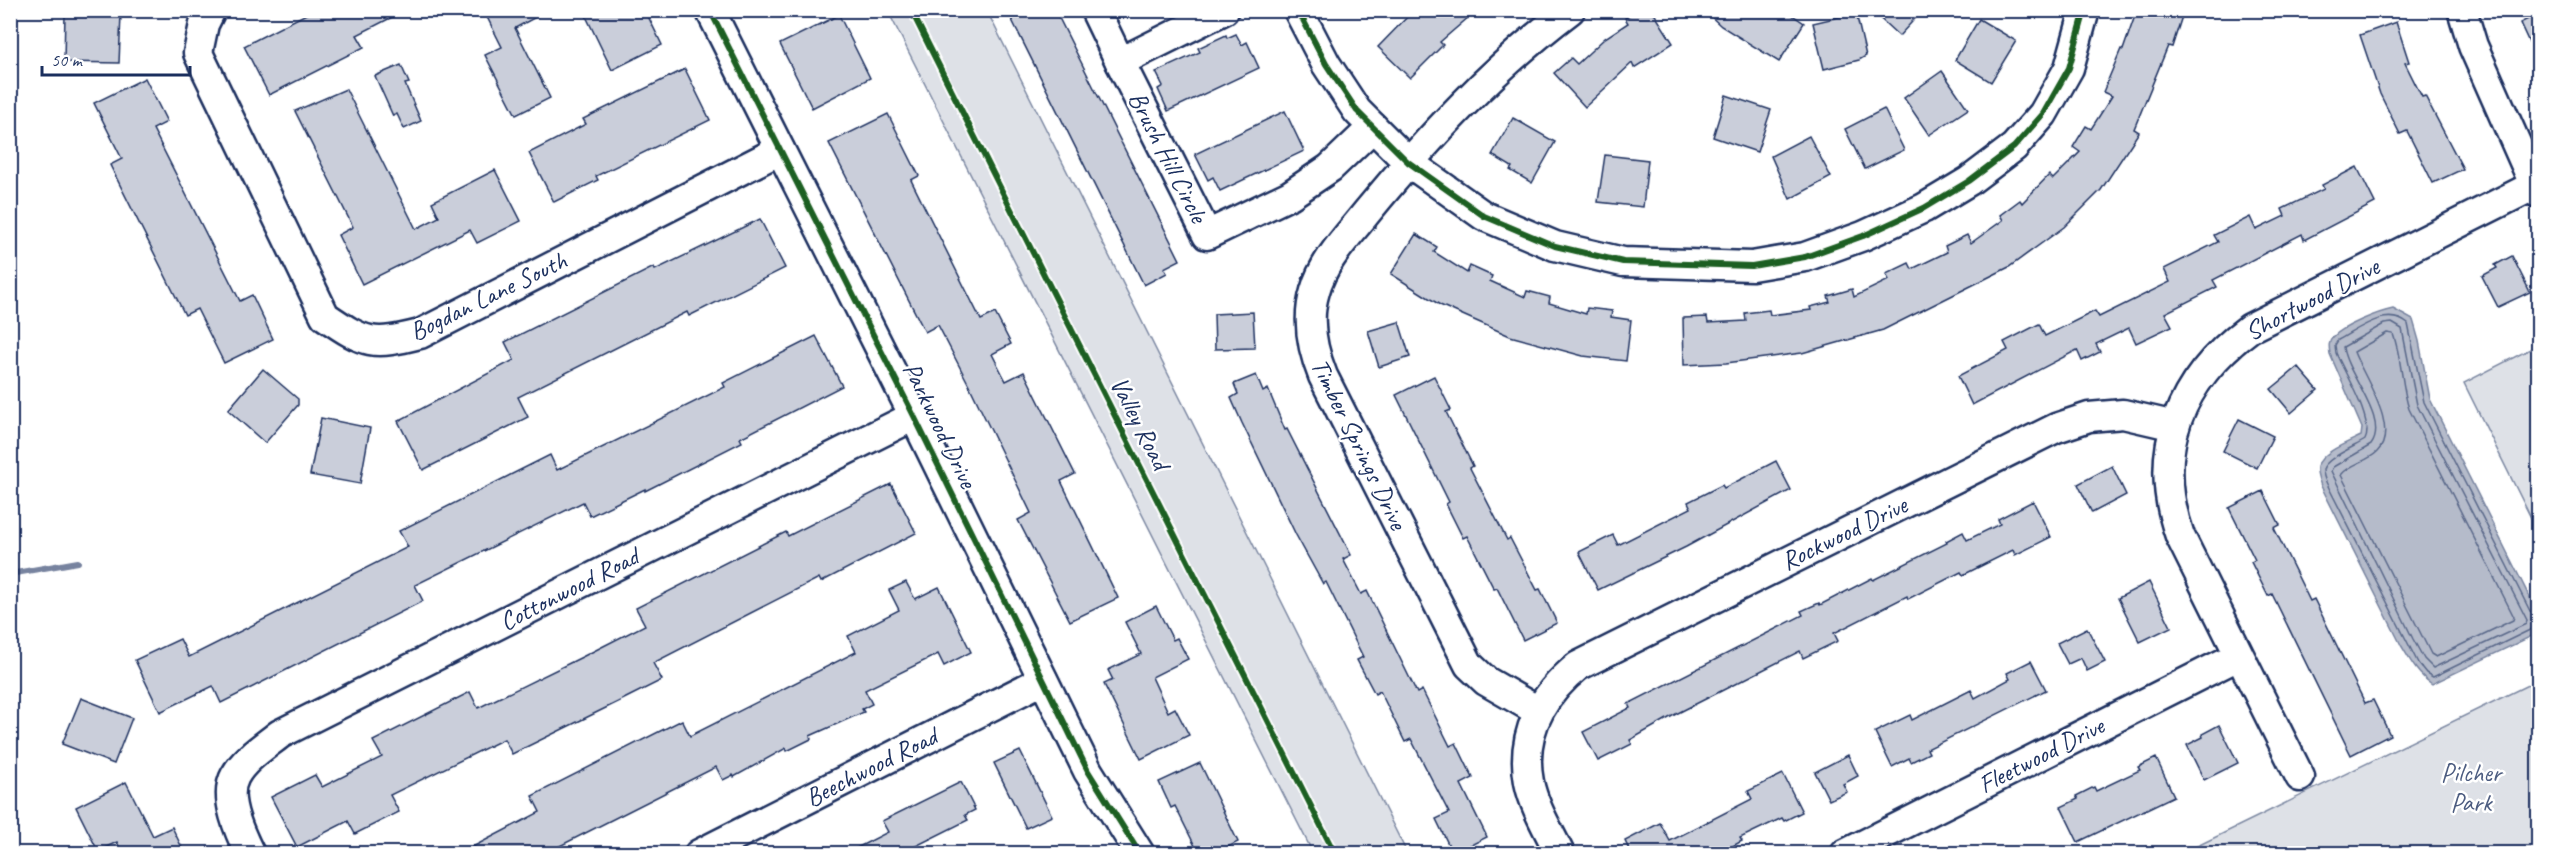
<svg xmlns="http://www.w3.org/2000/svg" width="2549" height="864" viewBox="0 0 2549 864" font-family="Caveat,sans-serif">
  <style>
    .green { fill: #dee1e7; stroke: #7c88a2; stroke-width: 1.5 }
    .water { fill: #b5bbca; stroke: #77839f; stroke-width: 1.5 }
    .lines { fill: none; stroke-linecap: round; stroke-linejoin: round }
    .shore { stroke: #596789; stroke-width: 1.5 }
    .stream { stroke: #77839f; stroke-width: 6 }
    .building { fill: #caceda; stroke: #1b2f5e; stroke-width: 1.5 }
    .minor-casing { stroke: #1b2f5e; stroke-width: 33 }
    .minor { stroke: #fff; stroke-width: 28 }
    .cycleway-casing { stroke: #fff; stroke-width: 10 }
    .cycleway { stroke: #1b5e20; stroke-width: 6 }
    .labels { text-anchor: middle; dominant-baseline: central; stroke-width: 5; stroke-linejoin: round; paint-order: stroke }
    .street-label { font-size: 26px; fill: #1b2f5e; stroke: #fff }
    .park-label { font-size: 26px; fill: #4c5c80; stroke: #fff }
  </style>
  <rect width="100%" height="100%" fill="#fff"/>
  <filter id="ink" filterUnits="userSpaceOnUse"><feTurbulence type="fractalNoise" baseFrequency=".0167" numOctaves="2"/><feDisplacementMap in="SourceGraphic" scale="12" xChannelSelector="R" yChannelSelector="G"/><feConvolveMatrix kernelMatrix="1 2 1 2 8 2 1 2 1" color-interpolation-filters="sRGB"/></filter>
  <g filter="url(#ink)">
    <g class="green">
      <path d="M 888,11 L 987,11 L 1407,853 L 1313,853 Z"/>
      <path d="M 2538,345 L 2538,532 L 2464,383 Z"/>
      <path d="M 2538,680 L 2538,853 L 2183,853 Z"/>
    </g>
    <path class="water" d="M 2393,309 L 2413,320 L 2419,341 L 2430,399 L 2538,614 L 2538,630 L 2534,635 L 2432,684 C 2417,674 2410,660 2401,645 L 2321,486 C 2319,480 2316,473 2317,467 C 2321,452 2349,442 2361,436 L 2362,428 L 2330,354 C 2329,347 2328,342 2333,337 C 2343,326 2378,312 2393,309 Z"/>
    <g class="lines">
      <g class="shore">
        <path d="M 2392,323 L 2402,329 L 2417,405 L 2527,620 L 2526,624 L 2433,668 L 2424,659 L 2413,639 L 2331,471 L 2333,467 L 2371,445 C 2390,420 2346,374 2343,347 L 2384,324 Z"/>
        <path d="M 2387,333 L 2393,334 C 2402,358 2401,384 2409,409 L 2514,617 L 2513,620 L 2436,657 L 2431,654 L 2421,634 L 2341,475 C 2349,464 2367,462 2377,452 C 2401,429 2363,376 2354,352 Z"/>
        <path d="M 2538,615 L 2530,611 L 2424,402 L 2408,324 C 2386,306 2359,329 2338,340 L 2335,345 L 2336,353 C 2344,372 2375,422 2365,440 C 2356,446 2324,459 2323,470 C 2323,474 2325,480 2327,484 L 2418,663 L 2426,673 L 2433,677 L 2538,626"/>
      </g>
      <path class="stream" d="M 10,574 L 78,562"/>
    </g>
    <g class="building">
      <path d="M 314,10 L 406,10 L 357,35 L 364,47 L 269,95 L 244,46 Z"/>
      <path d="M 500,10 L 549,10 L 515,28 L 550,98 L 516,115 L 485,55 L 502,47 L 487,17 Z"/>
      <path d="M 583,10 L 645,10 L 662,45 L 612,70 Z"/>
      <path d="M 1007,10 L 1055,10 L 1180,260 L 1164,268 L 1167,273 L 1144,285 Z"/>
      <path d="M 1414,10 L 1477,10 L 1440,42 L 1443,45 L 1410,78 L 1378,47 Z"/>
      <path d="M 1637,10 L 1652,10 L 1673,43 L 1634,68 L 1632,63 L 1585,107 L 1554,73 L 1571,58 L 1577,64 L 1605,38 L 1628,23 L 1625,18 Z"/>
      <path d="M 1704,10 L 1785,10 L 1804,23 L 1779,62 L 1721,26 Z"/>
      <path d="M 1871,10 L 1923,10 L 1899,36 Z"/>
      <path d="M 2137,10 L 2184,10 L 2172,47 L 2168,46 L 2134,129 L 2139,132 L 2101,190 L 2064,227 L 2009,267 L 1883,330 L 1802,353 L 1726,363 L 1684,365 L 1683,318 L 1707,317 L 1708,323 L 1746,321 L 1745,313 L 1769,310 L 1770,315 L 1811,310 L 1810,307 L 1830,302 L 1828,296 L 1852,289 L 1854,297 L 1889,280 L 1886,274 L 1909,263 L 1912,269 L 1947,252 L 1945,246 L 1967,235 L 1971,243 L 2003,220 L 2000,215 L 2020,200 L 2022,203 L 2049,175 L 2053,179 L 2080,152 L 2073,147 L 2086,126 L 2091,129 L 2112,96 L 2103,92 L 2121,49 L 2123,50 Z"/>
      <path d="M 65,13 L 121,14 L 119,63 L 64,62 Z"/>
      <path d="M 1856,13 L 1866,56 L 1859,60 L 1824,69 L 1813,23 Z"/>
      <path d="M 2538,14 L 2538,62 L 2520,23 Z"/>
      <path d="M 839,15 L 870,78 L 812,108 L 780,44 Z"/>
      <path d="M 1979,19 L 2016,41 L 1991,82 L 1955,60 Z"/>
      <path d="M 2396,22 L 2409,62 L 2405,63 L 2422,97 L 2425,96 L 2463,169 L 2433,183 L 2407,131 L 2400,134 L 2380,94 L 2360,35 Z"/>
      <path d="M 1236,34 L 1242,45 L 1247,42 L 1259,68 L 1168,111 L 1158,89 L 1163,86 L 1156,72 L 1200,52 L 1198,48 L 1226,35 L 1227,38 Z"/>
      <path d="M 401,65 L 409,83 L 405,84 L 421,121 L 404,129 L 397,114 L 393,116 L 375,76 Z"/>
      <path d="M 685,69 L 710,120 L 596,176 L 598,180 L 554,202 L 529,153 L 586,124 L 583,119 Z"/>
      <path d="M 1942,71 L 1968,109 L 1929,135 L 1904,98 Z"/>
      <path d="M 145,78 L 167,122 L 153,129 L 240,301 L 252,295 L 273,339 L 224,363 L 197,309 L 185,315 L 110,165 L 122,159 L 94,103 Z"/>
      <path d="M 346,89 L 416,229 L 439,217 L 432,202 L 495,170 L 521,221 L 477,243 L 470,230 L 362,284 L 338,235 L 353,227 L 295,111 Z"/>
      <path d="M 1726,95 L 1771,110 L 1757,152 L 1713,137 Z"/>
      <path d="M 1884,109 L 1904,150 L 1865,169 L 1845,129 Z"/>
      <path d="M 1285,111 L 1304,151 L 1220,191 L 1213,177 L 1208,180 L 1195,154 Z"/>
      <path d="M 888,114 L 919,176 L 911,180 L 981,320 L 995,313 L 1011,344 L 992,354 L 1006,381 L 1024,372 L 1075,474 L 1061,481 L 1118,598 L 1070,621 L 1018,520 L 1031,513 L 968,383 L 938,325 L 925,332 L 829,143 Z"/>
      <path d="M 1513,118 L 1555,142 L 1532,183 L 1510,170 L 1512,167 L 1492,155 Z"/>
      <path d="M 1809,136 L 1831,177 L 1790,199 L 1771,156 Z"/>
      <path d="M 1605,155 L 1648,160 L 1643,207 L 1598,202 Z"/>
      <path d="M 2357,167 L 2375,203 L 2304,240 L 2302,234 L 2213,280 L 2217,287 L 2165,313 L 2172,326 L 2136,343 L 2129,328 L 2096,344 L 2100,352 L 2082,361 L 2077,350 L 1972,405 L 1958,376 L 2008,350 L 2004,342 L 2039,324 L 2045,336 L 2095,311 L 2099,317 L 2170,282 L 2164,269 L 2218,242 L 2214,235 L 2250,217 L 2256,230 L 2285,216 L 2282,209 L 2324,189 L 2322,185 Z"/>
      <path d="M 760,219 L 785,268 L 689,316 L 687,312 L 518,397 L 528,417 L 423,470 L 398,421 L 514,360 L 505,342 L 654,267 L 655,270 Z"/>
      <path d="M 1416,234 L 1437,247 L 1434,252 L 1467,273 L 1470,266 L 1492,276 L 1490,281 L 1525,297 L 1527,291 L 1550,297 L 1549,303 L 1586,314 L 1587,308 L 1612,311 L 1611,317 L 1631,320 L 1626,361 L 1583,356 L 1510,336 L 1440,305 L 1391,274 Z"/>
      <path d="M 2512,256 L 2530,292 L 2498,307 L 2482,276 L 2497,268 L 2495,265 Z"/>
      <path d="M 1253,312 L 1255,348 L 1215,349 L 1214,314 Z"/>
      <path d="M 1399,322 L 1410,357 L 1379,367 L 1368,331 Z"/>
      <path d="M 816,336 L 842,386 L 740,438 L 742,442 L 645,491 L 645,489 L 590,516 L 583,502 L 415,585 L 423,601 L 221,703 L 213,686 L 160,712 L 135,660 L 180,639 L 189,657 L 408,547 L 399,531 L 550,455 L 557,470 L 725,387 L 723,383 Z"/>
      <path d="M 2298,367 L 2318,390 L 2291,413 L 2271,389 Z"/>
      <path d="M 263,369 L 298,399 L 298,405 L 265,443 L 228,410 Z"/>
      <path d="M 1256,375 L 1263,392 L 1268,389 L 1285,430 L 1287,429 L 1351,555 L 1343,559 L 1361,594 L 1367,591 L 1417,693 L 1422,690 L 1450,746 L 1456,743 L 1473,778 L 1461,784 L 1487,837 L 1453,854 L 1436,819 L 1449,813 L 1411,739 L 1405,742 L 1380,691 L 1375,694 L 1357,660 L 1363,657 L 1326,582 L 1323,584 L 1296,535 L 1242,423 L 1231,398 L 1238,394 L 1234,384 Z"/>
      <path d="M 1434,376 L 1451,410 L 1446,412 L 1473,466 L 1470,468 L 1507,540 L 1510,538 L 1537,590 L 1540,589 L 1557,623 L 1523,640 L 1497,588 L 1494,589 L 1467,536 L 1463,538 L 1446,504 L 1449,502 L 1396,395 Z"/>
      <path d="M 321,418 L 370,428 L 360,484 L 310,475 Z"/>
      <path d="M 2239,419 L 2273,436 L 2257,468 L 2223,451 Z"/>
      <path d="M 1776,461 L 1791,490 L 1686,547 L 1598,590 L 1579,552 L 1613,535 L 1618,545 L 1691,508 L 1688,502 L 1722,485 L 1724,488 Z"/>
      <path d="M 2112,466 L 2126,495 L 2092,513 L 2078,484 Z"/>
      <path d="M 891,484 L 916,533 L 821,582 L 819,578 L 653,663 L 662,680 L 618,702 L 512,754 L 504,739 L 390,795 L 399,812 L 355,834 L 348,821 L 297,847 L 271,797 L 315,775 L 322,787 L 382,757 L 373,741 L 470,692 L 478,708 L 584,656 L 645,625 L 636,608 L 786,532 L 788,536 Z"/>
      <path d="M 2263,491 L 2280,525 L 2274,528 L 2310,601 L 2314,599 L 2365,703 L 2373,700 L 2390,735 L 2351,755 L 2272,594 L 2268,596 L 2251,562 L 2255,560 L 2229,508 Z"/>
      <path d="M 2033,501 L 2051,537 L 2015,555 L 2013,550 L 1963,575 L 1961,572 L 1908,599 L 1907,596 L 1834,633 L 1838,641 L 1803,658 L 1800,651 L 1676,714 L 1630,740 L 1632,744 L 1598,761 L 1583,732 L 1630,708 L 1628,704 L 1803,615 L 1801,611 L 1819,603 L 1820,605 L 1872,578 L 1873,580 L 1947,543 L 1946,541 L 1963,532 L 1967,540 L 2000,524 L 1998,519 Z"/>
      <path d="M 906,582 L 915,599 L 939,587 L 971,652 L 944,666 L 938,654 L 865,690 L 872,704 L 862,709 L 864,712 L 810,736 L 811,739 L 787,751 L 786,748 L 734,777 L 733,775 L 723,780 L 716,767 L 544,854 L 459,854 L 540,812 L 532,796 L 682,720 L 690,736 L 856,652 L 848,636 L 899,610 L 889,590 Z"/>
      <path d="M 2149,582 L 2171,627 L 2140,642 L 2118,598 Z"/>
      <path d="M 1156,606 L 1173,640 L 1177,638 L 1188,659 L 1152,677 L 1168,712 L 1175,708 L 1189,735 L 1141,759 L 1104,684 L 1113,680 L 1108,670 L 1141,654 L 1125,622 Z"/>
      <path d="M 2087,628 L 2105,662 L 2087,671 L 2081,658 L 2068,664 L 2057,643 Z"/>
      <path d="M 2031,661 L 2046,690 L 1927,749 L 1929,753 L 1911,762 L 1909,758 L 1892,767 L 1875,732 L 1910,715 L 1912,720 L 1971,690 L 1975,698 L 2010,679 L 2007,673 Z"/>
      <path d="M 81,698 L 132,718 L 114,764 L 62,744 Z"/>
      <path d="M 2219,725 L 2238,763 L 2204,780 L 2187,745 L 2203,737 L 2202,734 Z"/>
      <path d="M 1020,751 L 1052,816 L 1026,828 L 994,763 Z"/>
      <path d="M 1848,755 L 1858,776 L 1843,784 L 1847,792 L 1829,800 L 1815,772 Z"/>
      <path d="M 2156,758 L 2174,796 L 2078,842 L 2061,807 L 2078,799 L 2076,796 L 2094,787 L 2096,791 L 2140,770 L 2138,767 Z"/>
      <path d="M 1200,763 L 1238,842 L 1214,854 L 1199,854 L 1175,806 L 1171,808 L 1159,782 Z"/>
      <path d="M 1783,774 L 1802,812 L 1784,821 L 1782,818 L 1740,838 L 1742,841 L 1718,854 L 1631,854 L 1625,841 L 1660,823 L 1670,841 L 1752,799 L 1748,791 Z"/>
      <path d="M 126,782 L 153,836 L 172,827 L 185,854 L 119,854 L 122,852 L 117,842 L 98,851 L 76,807 Z"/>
      <path d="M 961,782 L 975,810 L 965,815 L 968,820 L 900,854 L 845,854 L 888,832 L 882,821 Z"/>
    </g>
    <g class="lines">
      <defs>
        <g id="minor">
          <path d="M 211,10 L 204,24 L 198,53 L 325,316 C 366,344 372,346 420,334 L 780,150"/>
          <path d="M 710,10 L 914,416 L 1088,771 L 1140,854"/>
          <path d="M 1095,10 L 1120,62"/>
          <path d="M 1224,10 L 1120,62 L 1207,235 L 1290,195 L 1330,168 L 1373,127"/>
          <path d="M 1298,10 L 1326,64 L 1357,111 L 1408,162 L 1484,216 L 1555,246 L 1623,262 L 1752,266 L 1805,257 L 1863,236 L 1924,208 L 1969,181 L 2014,147 L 2043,114 L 2069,68 L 2085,10"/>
          <path d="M 2462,10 L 2473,46 L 2538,193"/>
          <path d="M 1538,711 L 1486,681 L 1469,665 L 1323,376 C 1312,349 1306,320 1315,291 C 1323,261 1348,236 1367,212 C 1428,138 1493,68 1570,10"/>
          <path d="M 2300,777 L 2180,536 C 2150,450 2180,380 2250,328 L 2535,185"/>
          <path d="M 250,854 C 240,834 223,797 235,776 C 244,759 265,746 280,734 L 914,416"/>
          <path d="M 699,854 L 1043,680"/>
          <path d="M 1560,854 C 1549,831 1534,807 1529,782 C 1520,734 1542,695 1578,666 L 2056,428 L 2089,417 L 2123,414 L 2175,426"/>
          <path d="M 1845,854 L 2238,656"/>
        </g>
      </defs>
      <use href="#minor" class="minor-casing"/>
      <use href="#minor" class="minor"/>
      <defs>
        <g id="cycleway">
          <path d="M 710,10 L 914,416 L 1088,771 L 1140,854"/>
          <path d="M 911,10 L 1335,854"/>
          <path d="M 1298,10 L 1326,64 L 1357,111 L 1408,162 L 1484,216 L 1555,246 L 1623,262 L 1752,266 L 1805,257 L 1863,236 L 1924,208 L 1969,181 L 2014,147 L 2043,114 L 2069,68 L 2085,10"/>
        </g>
      </defs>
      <use href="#cycleway" class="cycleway-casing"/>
      <use href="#cycleway" class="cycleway"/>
    </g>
  </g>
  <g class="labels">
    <g class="street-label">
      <text transform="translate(1168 157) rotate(63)">Brush Hill Circle</text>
      <text transform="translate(488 296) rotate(-26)">Bogdan Lane South</text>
      <text transform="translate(2312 299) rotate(-28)">Shortwood Drive</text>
      <text transform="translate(1140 423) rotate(63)">Valley Road</text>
      <text transform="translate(940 425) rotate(64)">Parkwood Drive</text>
      <text transform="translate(1359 444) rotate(64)">Timber Springs Drive</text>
      <text transform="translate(1844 533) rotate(-26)">Rockwood Drive</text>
      <text transform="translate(569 589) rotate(-27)">Cottonwood Road</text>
      <text transform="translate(2041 755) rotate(-27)">Fleetwood Drive</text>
      <text transform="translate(871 767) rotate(-27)">Beechwood Road</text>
    </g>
    <g class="park-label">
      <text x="2471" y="772">Pilcher<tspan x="2471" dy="30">Park</tspan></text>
    </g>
  </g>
  <rect width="2549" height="864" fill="none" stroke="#fff" stroke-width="36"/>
  <rect x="18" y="18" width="2513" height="828" fill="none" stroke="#1b2f5e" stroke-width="2" filter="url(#ink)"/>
  <path d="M42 66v9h148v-9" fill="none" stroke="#1b2f5e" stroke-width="3"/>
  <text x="51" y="66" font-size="18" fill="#1b2f5e" stroke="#ffffff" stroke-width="4.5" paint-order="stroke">50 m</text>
</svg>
